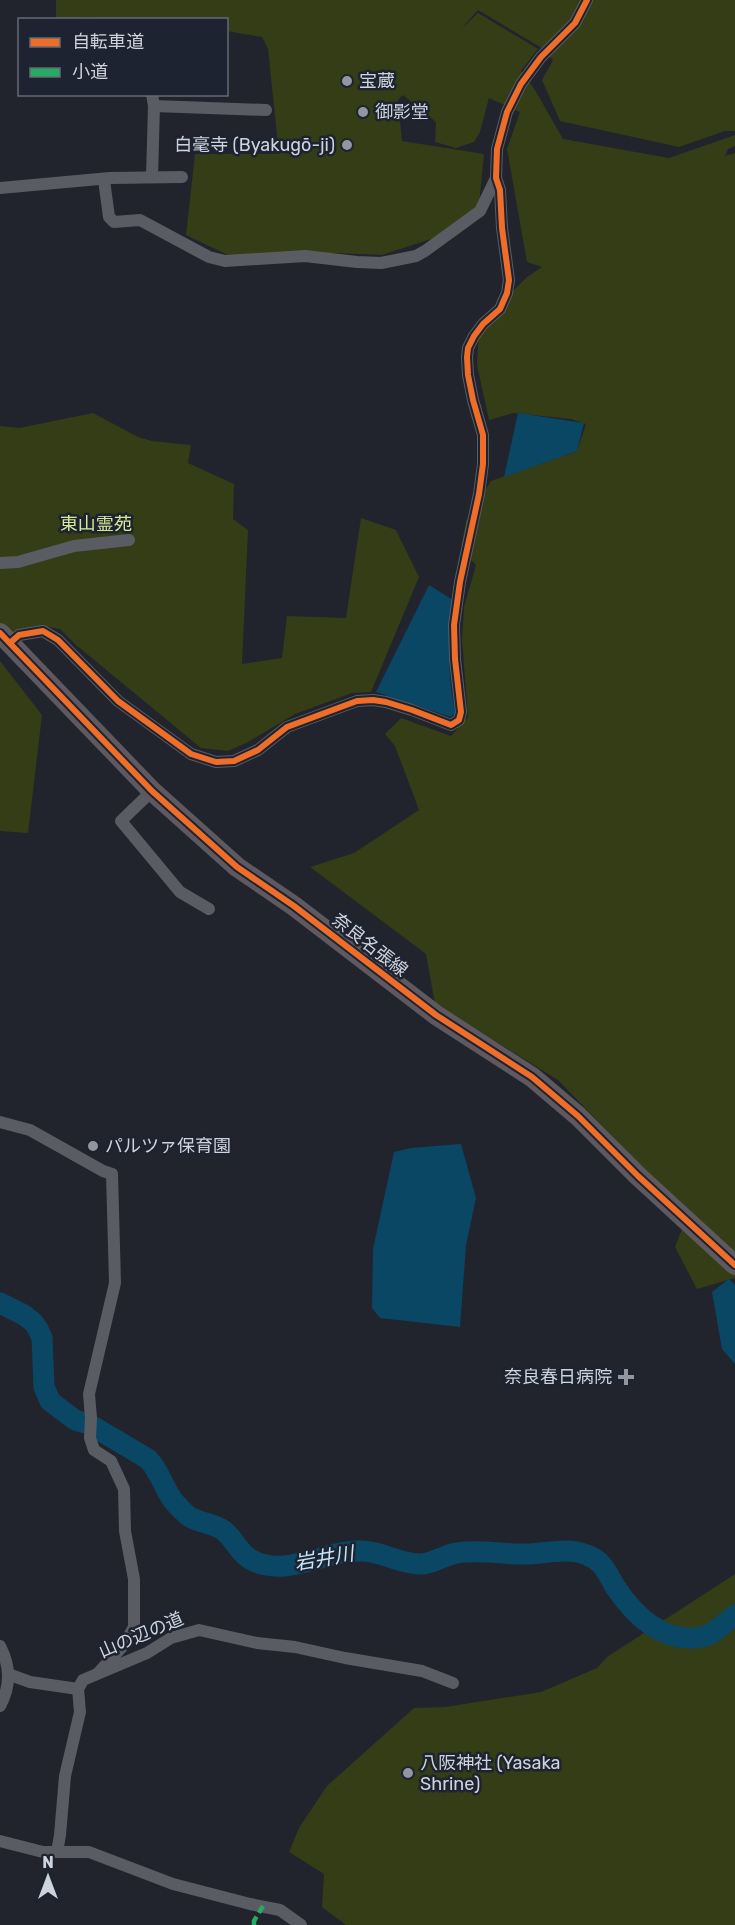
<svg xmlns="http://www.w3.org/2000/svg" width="735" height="1925" viewBox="0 0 735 1925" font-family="Rubik,'Noto Sans JP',sans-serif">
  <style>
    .green { fill: #343d16 }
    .water { fill: #094764 }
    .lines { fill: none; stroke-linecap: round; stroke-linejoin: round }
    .river { stroke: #094764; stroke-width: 21 }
    .minor { stroke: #595c62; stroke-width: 12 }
    .primary { stroke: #5e5960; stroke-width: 20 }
    .quiet { stroke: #26ab63; stroke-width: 4.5; stroke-dasharray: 9 4.5; stroke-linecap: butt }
    .cycleway-casing { stroke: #1d2330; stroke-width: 10 }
    .cycleway { stroke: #ee6e29; stroke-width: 6 }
    .poi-dot { fill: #92969e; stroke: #1d2330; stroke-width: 2 }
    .labels { text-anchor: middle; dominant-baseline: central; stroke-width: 5; stroke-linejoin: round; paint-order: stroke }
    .poi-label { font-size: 18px; fill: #cfd3dc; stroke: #1d2330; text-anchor: start }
    .park-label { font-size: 18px; fill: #d5ea94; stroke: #1d2330 }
    .street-label { font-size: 18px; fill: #cfd3dc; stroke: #1d2330 }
    .water-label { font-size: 20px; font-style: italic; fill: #c4e4f9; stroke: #1d2330 }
  </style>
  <rect width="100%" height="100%" fill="#21242c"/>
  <g class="green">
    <path d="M 56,0 L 735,0 L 735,131 L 725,131 L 679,147 L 560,121 L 542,80 L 553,60 L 540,47 L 478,10 L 461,29 L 478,13 L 538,49 L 521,71 L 535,90 L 563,139 L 669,158 L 735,135 L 735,146 L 728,149 L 725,156 L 735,153 L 735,1278 L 697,1289 L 675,1247 L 688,1214 L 558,1080 L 435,1004 L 426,954 L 310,867 L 354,853 L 419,810 L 395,746 L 385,734 L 401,718 L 451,736 L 468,717 L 462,640 L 464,607 L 476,565 L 461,549 L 466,521 L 491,481 L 577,451 L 586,424 L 571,419 L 513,413 L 489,420 L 477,365 L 479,325 L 527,277 L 542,267 L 527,262 L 507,149 L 520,112 L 489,98 L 480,132 L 474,142 L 456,148 L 435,142 L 436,122 L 403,95 L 398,100 L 402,141 L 484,154 L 479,205 L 434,238 L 382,255 L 336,253 L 228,255 L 186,235 L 195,154 L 279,154 L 268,49 L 262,37 L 227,31 L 226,20 L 114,20 L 86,17 L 78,19 L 56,18 Z"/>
    <path d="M 93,413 L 138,437 L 152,441 L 191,445 L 188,463 L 234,484 L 233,519 L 248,530 L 242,664 L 282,658 L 287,616 L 346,618 L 361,518 L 396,530 L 419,577 L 371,692 L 352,693 L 295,714 L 248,742 L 228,751 L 201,748 L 76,645 L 60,629 L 49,627 L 6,633 L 0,626 L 0,426 L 19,428 Z"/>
    <path d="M 0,661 L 42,715 L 28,833 L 0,831 Z"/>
    <path d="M 735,1574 L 735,1925 L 346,1925 L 322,1907 L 324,1874 L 289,1852 L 299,1828 L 327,1786 L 414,1708 L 445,1707 L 541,1692 L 597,1668 L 607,1657 Z"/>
  </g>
  <g class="water">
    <path d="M 518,413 L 584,423 L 577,451 L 504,477 Z"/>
    <path d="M 429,585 L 453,600 C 447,638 448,675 455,713 L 451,717 L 376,692 Z"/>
    <path d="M 461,1144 L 476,1198 L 466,1245 L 460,1327 L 380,1318 L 372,1308 L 373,1249 L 394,1152 L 411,1148 Z"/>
    <path d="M 729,1279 L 735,1285 L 735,1364 L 722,1349 L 712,1292 Z"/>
  </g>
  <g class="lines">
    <path class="river" d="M 0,1303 L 24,1315 L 33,1322 L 38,1329 L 42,1338 L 44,1387 L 50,1401 L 75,1420 L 89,1424 L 148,1459 C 161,1472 164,1491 176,1504 C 180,1508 185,1514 190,1517 C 200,1523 213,1523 223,1530 C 235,1539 238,1552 250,1559 C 280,1577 317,1556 347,1552 C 378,1547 391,1562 418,1564 C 432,1565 443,1555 457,1553 C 481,1549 505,1555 529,1554 C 549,1553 569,1547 587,1555 C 604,1561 607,1574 616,1588 C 635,1616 664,1644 701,1637 C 713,1635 726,1622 735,1615"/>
    <g class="minor">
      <path d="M 154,106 L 266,110"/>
      <path d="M 152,177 L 154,106 L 152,94"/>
      <path d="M 104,180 L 109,217 L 114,222 L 140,220 L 209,257 L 225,261 L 305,256 L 357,262 L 381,263 L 416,256 L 425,251 L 480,211 L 496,178"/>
      <path d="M 0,188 L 110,178 L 182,177"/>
      <path d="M 0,563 L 18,562 L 74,546 L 129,540"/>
      <path d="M 10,643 L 19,635 L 43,631 L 58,640 L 118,701 L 191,754 L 216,762 L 234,761 L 258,750 L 287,727 L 357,701 L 373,700 L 386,702 L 412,710 L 451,725 L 459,720 L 461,712 L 455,659 L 454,625 L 460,582 L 479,494 L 483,464 L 483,435 L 473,400 L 468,375 L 467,357 L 468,348 L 474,336 L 483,324 L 500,309 L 507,293 L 509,280 L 502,228 L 500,190 L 496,178 L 497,149 L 507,112 L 521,84 L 541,57 L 575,23 L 587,0"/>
      <path d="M 152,791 L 121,821 L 180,892 L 209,909"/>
      <path d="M 0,1122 L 30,1130 L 103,1171 L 112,1174 L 115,1283 L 89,1394 L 91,1418 L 90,1438 L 94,1450 L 111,1461 L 124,1489 L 125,1531 L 134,1579 L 134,1627 L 124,1645 L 98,1673"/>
      <path d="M 0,1646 C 10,1665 11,1686 0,1706"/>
      <path d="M 8,1674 L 30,1682 L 78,1689"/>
      <path d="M 0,1841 L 43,1852 L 89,1852 L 173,1884 L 250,1904 L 280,1910 L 301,1925"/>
      <path d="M 57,1852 L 60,1835 L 65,1776 L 80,1712 L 78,1689 L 83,1680 L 147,1653 L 171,1638 L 199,1630 L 257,1643 L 295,1647 L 345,1658 L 422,1671 L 453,1683"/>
    </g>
    <path class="primary" d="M 0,633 L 152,791 L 237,867 L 294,906 L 436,1015 L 532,1077 L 578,1116 L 638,1176 L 735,1265"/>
    <path class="quiet" d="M 254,1925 L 254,1921 L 263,1906"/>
    <defs>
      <g id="cycleway">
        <path d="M 0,633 L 152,791 L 237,867 L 294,906 L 436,1015 L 532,1077 L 578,1116 L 638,1176 L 735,1265"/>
        <path d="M 10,643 L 19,635 L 43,631 L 58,640 L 118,701 L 191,754 L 216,762 L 234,761 L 258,750 L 287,727 L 357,701 L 373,700 L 386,702 L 412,710 L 451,725 L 459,720 L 461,712 L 455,659 L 454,625 L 460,582 L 479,494 L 483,464 L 483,435 L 473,400 L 468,375 L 467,357 L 468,348 L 474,336 L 483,324 L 500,309 L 507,293 L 509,280 L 502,228 L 500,190 L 496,178 L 497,149 L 507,112 L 521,84 L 541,57 L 575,23 L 587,0"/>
      </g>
    </defs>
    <use href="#cycleway" class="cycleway-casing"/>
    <use href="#cycleway" class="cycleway"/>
  </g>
  <g class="poi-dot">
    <circle cx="347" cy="81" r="6"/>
    <circle cx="363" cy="112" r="6"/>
    <circle cx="347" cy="145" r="6"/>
    <circle cx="93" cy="1146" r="6"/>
    <path d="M623 1368h6v6h6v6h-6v6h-6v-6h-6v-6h6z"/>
    <circle cx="408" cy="1773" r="6"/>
  </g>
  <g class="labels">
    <g class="poi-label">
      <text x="359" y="81">宝蔵</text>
      <text x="375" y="112">御影堂</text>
      <text x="335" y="145" text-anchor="end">白毫寺 (Byakugō-ji)</text>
      <text x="105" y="1146">パルツァ保育園</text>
      <text x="612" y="1377" text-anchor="end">奈良春日病院</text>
      <text x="420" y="1763">八阪神社 (Yasaka<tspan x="420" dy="21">Shrine)</tspan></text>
    </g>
    <g class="park-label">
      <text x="96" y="524">東山霊苑</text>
    </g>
    <g class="street-label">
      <text transform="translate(370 945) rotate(38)">奈良名張線</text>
      <text transform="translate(141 1635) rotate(-23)">山の辺の道</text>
    </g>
    <g class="water-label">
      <text transform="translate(324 1558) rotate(-10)">岩井川</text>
    </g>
  </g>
  <rect x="18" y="18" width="210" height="78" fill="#1d2330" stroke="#646975" stroke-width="1.5"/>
  <rect x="30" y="38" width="30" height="9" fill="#ee6e29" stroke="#646975" stroke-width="1.5"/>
  <text x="72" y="48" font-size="18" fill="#cfd3dc">自転車道</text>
  <rect x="30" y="68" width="30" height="9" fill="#26ab63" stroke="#646975" stroke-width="1.5"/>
  <text x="72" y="78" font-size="18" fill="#cfd3dc">小道</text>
  <g transform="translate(48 1877)" stroke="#1d2330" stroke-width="4.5" paint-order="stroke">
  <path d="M0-4.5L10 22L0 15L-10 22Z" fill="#cfd3dc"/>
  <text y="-9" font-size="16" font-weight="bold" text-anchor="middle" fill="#cfd3dc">N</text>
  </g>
</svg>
